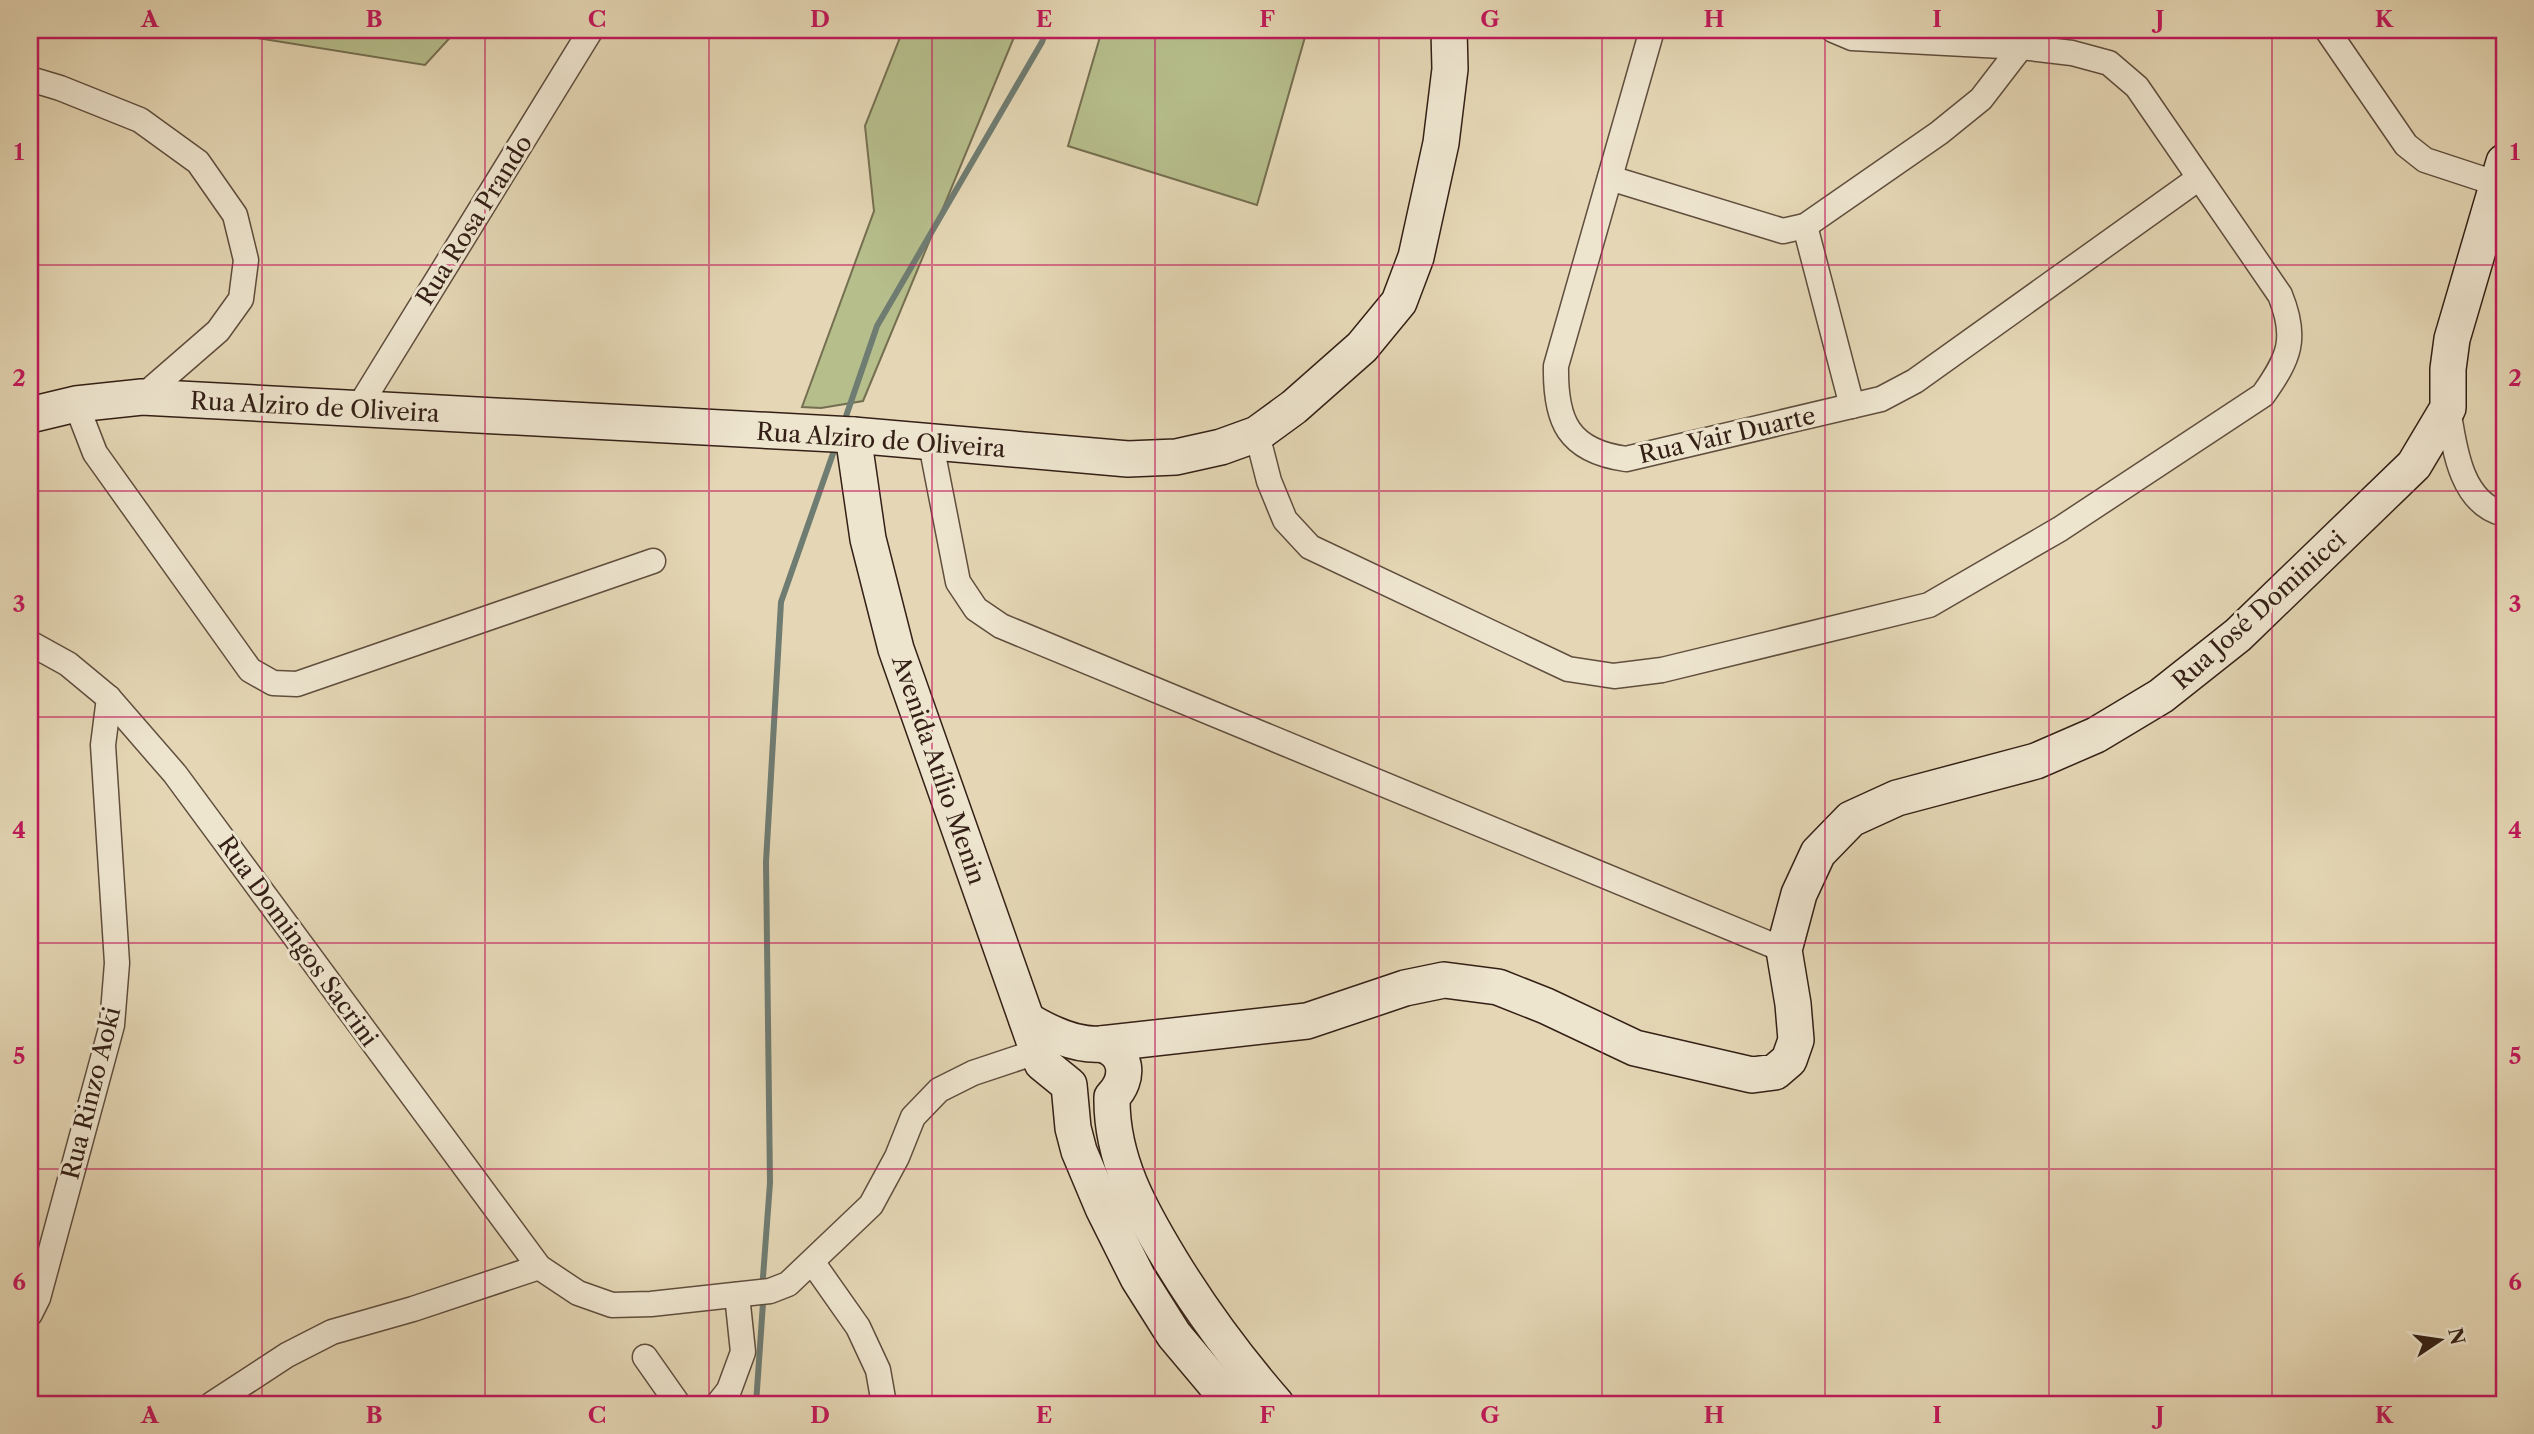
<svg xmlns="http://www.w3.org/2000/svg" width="2534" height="1434" viewBox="0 0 2534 1434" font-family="'Libre Caslon Text',serif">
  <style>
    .green { fill: #b6be8c; stroke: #756f51; stroke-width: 2 }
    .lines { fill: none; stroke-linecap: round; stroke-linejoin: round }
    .stream { stroke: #6f7c72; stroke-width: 6 }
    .street-casing { stroke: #604e3e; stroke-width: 27 }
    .secondary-casing { stroke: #342016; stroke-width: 38 }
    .street { stroke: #eee5cf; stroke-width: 24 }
    .secondary { stroke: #eee5cf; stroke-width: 35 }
    .grid { fill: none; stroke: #c2185b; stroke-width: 2; stroke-opacity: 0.55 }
    .labels { text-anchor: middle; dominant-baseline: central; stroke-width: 6; stroke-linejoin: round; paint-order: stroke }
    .street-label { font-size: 24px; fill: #342016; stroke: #eee5cf }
    .neatline { fill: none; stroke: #c2185b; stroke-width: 2.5 }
    .grid-label { font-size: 23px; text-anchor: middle; font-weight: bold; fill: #c2185b }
  </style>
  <rect width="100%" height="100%" fill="#e5d7b5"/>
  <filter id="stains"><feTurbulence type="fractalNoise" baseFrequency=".00286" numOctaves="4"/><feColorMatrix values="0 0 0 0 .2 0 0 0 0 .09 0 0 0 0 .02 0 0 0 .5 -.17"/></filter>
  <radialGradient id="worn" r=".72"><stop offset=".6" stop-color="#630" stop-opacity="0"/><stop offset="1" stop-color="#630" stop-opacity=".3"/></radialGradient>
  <g class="green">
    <path d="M 208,30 L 457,30 L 425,65 Z"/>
    <path d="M 903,30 L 1017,30 L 863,401 L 821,408 L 802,407 L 874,211 L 865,126 Z"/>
    <path d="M 1102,30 L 1307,30 L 1257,205 L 1068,146 Z"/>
  </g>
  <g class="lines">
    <g class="stream">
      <path d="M 843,425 L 877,326 L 1042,42 L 1046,30"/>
      <path d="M 763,1277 L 770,1183 L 766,862 L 781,602 L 836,445"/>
      <path d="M 756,1404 L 763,1303"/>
    </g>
    <defs>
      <g id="street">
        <path d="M 1652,30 L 1556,366 C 1555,421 1568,451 1626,459 L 1881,399 L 1915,381 L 2199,178"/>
        <path d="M 2327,30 L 2406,145 L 2425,160 L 2498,184"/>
        <path d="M 30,79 L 60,88 L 140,120 L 198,162 L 235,215 L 246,260 L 241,299 L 218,331 L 142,397"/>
        <path d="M 1610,178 L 1783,231 L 1805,226 L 1939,133 L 1981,99 L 2021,47"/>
        <path d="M 1805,226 L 1852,406"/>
        <path d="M 76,404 L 95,453 L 250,670 L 273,683 L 297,684 L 653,561"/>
        <path d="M 2448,408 C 2454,446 2460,503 2504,514"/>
        <path d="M 357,410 L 591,30"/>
        <path d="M 1257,434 L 1269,481 L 1285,520 L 1310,547 L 1568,669 L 1614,676 L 1662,670 L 1929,605 L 2060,529 L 2263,395 C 2289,358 2298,339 2280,295 L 2137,87 L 2109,63 L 2072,53 L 2021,47 L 1852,38 L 1833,30"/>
        <path d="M 931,444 L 958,582 L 976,609 L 1001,626 L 1784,950"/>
        <path d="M 30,643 L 68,664 L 109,698 L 175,774 L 539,1267 L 578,1293 L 612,1305 L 651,1304 L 770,1291 L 788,1284 L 871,1205 L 897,1157 L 913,1117 L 939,1090 L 973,1073 L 1051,1047"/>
        <path d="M 813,1263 L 858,1327 L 878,1370 L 884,1404"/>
        <path d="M 30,1314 L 38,1298 L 112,1025 L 117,963 L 103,745 L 109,698"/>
        <path d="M 645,1357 L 678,1404"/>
        <path d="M 212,1404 L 287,1355 L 332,1332 L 413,1309 L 539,1267"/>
        <path d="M 718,1404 L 729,1390 L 743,1352 L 737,1295"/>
      </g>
      <g id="secondary">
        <path d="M 30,415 L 76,404 L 142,397 L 853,435 L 1128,459 L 1176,457 L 1221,447 L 1257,434 L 1294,407 L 1362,347 L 1399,302 L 1416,257 L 1441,143 L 1450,69 L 1449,30"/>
        <path d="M 853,435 L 868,539 L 896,649 L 1038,1052 L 1042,1063 L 1069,1085 L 1073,1128 L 1079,1151 L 1103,1208 L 1138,1278 L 1174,1335 L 1232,1404"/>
        <path d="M 1027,1020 C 1049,1033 1075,1046 1101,1044 L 1307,1021 L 1405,988 L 1444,980 L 1498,987 L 1546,1006 L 1635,1048 L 1752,1075 L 1775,1072 L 1789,1060 L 1796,1040 L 1793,1004 L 1784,950 L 1799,894 L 1818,853 L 1851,819 L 1897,798 L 2036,761 L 2096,735 L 2161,696 L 2238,635 L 2414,465 L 2448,408 L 2448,369 L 2452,339 L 2504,162"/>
        <path d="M 1101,1044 C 1128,1051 1130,1079 1112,1097 C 1111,1159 1140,1210 1171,1261 C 1202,1312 1237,1359 1276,1404"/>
      </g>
    </defs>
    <use href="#street" class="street-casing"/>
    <use href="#secondary" class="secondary-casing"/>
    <use href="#street" class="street"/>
    <use href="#secondary" class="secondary"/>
  </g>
  <path class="grid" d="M 262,30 L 262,1404M 485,30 L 485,1404M 709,30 L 709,1404M 932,30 L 932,1404M 1155,30 L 1155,1404M 1379,30 L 1379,1404M 1602,30 L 1602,1404M 1825,30 L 1825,1404M 2049,30 L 2049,1404M 2272,30 L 2272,1404M 30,265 L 2504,265M 30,491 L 2504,491M 30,717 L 2504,717M 30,943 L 2504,943M 30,1169 L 2504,1169"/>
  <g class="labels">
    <g class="street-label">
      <text transform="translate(474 220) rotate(-58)">Rua Rosa Prando</text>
      <text transform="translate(315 407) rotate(3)">Rua Alziro de Oliveira</text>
      <text transform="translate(1727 435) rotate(-13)">Rua Vair Duarte</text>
      <text transform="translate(881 440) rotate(4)">Rua Alziro de Oliveira</text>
      <text transform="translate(2259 610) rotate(-42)">Rua José Dominicci</text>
      <text transform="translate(939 770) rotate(71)">Avenida Atílio Menin</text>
      <text transform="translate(298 941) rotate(54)">Rua Domingos Sacrini</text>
      <text transform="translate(91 1093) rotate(-76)">Rua Rinzo Aoki</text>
    </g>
  </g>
  <rect width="2534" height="1434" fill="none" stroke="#e5d7b5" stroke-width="77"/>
  <g transform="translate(2440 1340) rotate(77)" stroke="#eee5cf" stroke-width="5" paint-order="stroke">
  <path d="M0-5L12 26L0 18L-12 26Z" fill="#342016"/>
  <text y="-10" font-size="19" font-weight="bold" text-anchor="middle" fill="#342016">N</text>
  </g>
  <rect x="38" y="38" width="2458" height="1358" class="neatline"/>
  <g class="grid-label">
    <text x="150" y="27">A</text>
    <text x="374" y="27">B</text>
    <text x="597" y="27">C</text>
    <text x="820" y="27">D</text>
    <text x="1044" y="27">E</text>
    <text x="1267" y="27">F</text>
    <text x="1490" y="27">G</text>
    <text x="1714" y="27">H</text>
    <text x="1937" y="27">I</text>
    <text x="2160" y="27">J</text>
    <text x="2384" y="27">K</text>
    <text x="19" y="160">1</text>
    <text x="2515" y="160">1</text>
    <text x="19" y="386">2</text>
    <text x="2515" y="386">2</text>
    <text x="19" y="612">3</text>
    <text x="2515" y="612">3</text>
    <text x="19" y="838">4</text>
    <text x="2515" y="838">4</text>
    <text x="19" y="1064">5</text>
    <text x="2515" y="1064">5</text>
    <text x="19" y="1290">6</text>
    <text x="2515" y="1290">6</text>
    <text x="150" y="1423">A</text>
    <text x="374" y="1423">B</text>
    <text x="597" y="1423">C</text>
    <text x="820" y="1423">D</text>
    <text x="1044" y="1423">E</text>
    <text x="1267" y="1423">F</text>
    <text x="1490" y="1423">G</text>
    <text x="1714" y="1423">H</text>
    <text x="1937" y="1423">I</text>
    <text x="2160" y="1423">J</text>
    <text x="2384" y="1423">K</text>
  </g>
  <rect width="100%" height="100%" filter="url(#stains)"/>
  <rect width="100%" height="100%" fill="url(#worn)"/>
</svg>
